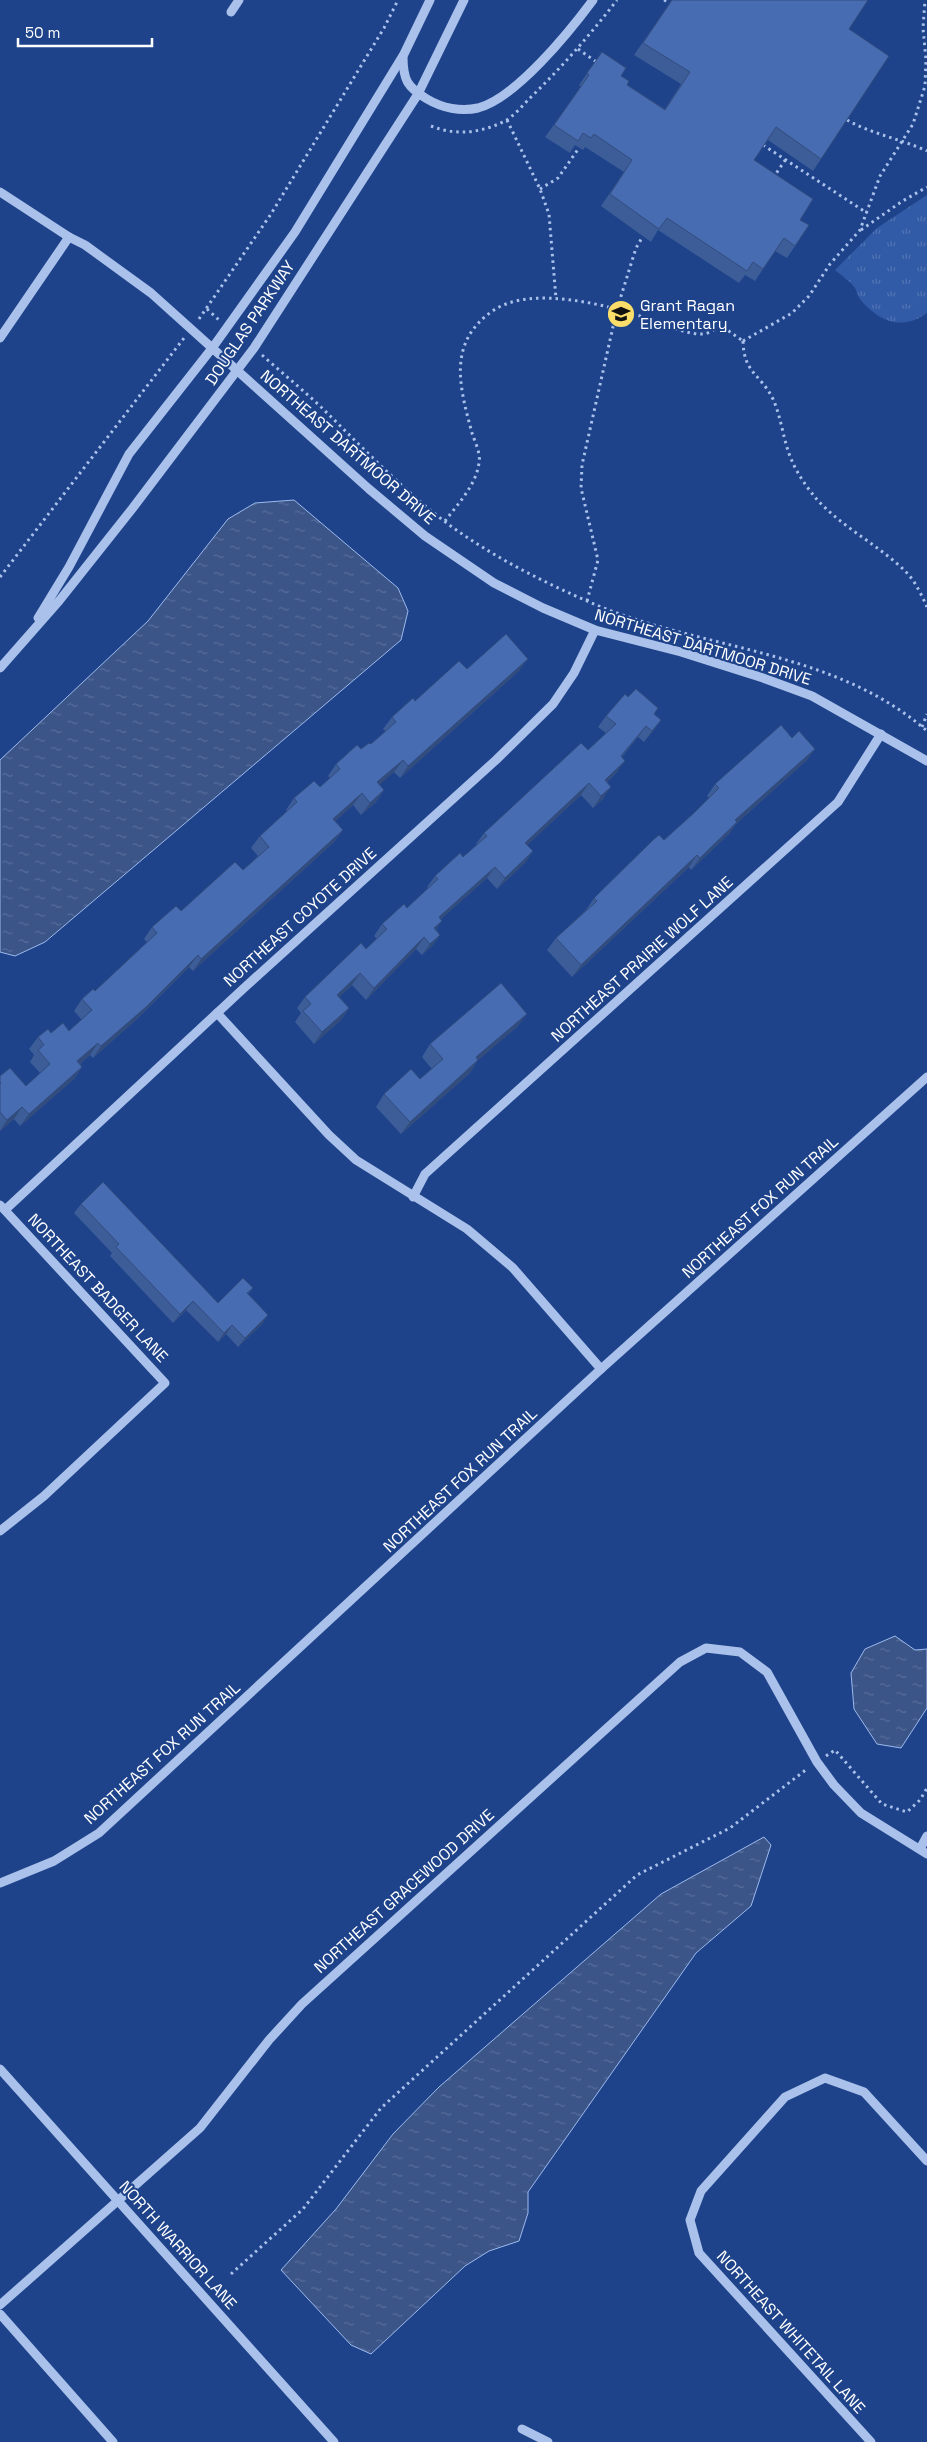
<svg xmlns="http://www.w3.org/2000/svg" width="927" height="2442" viewBox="0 0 927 2442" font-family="'Space Grotesk',sans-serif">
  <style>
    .park { fill: url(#park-tufts) }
    .water { fill: url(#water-ripples); stroke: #9dbaed }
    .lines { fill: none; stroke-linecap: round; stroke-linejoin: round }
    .path { stroke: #aac1eb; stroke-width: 3; stroke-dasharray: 2.5 4; stroke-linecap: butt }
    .minor { stroke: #aac1eb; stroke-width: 9 }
    .wall { fill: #3d5d99 }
    .shaded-wall { fill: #324c7d }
    .building { fill: #476cb2; stroke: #324c7d }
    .labels { text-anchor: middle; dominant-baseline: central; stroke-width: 4; stroke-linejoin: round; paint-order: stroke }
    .poi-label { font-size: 16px; fill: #fff; stroke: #1e438a; text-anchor: start }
    .street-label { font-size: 16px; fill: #fff; stroke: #1e438a }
  </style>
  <defs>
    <pattern id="park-tufts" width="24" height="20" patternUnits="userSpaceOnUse" patternTransform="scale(1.25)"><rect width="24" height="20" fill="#325ba7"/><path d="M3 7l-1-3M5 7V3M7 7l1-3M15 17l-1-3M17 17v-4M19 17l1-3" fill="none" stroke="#5174b4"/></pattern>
    <pattern id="water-ripples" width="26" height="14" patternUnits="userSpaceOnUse" patternTransform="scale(1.25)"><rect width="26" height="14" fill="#3b5589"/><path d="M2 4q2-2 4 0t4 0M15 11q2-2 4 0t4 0" fill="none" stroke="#586e9b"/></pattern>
  </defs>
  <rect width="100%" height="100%" fill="#1e438a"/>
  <path class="park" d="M 927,195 L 927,313 C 903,331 878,322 860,299 C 858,296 857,292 855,288 C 850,281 842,276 835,270 L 877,228 Z"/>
  <g class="water">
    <path d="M 294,500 L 398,588 L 408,611 L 401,640 L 45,942 L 15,956 L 0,952 L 0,760 L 148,621 L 228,519 L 255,503 Z"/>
    <path d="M 895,1636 L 915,1650 L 927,1649 L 927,1708 L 901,1748 L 877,1744 L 854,1709 L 851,1673 L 865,1649 Z"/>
    <path d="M 764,1837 L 771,1845 L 751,1906 L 696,1953 L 528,2192 L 528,2213 L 519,2241 L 489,2251 L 465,2266 L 371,2354 L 351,2345 L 281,2270 L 336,2209 L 393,2134 L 439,2087 L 661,1894 Z"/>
  </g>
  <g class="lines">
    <g class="path">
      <path d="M 664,0 L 668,2"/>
      <path d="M 578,49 L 598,63"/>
      <path d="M 507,120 L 540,189 L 549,214 L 556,299"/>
      <path d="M 847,120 C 872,134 901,139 927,151"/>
      <path d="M 431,126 C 456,136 481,133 505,121 C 514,116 523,105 530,98 C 562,67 590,35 617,0"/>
      <path d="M 763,145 L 867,213"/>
      <path d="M 773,178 L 786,159"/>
      <path d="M 540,189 L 558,178 L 579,148"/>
      <path d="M 861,230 L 901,202 L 927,187"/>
      <path d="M 207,309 L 219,320"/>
      <path d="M 199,319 L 271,214 L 384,28 L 398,0"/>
      <path d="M 743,341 L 792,313 L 809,296 L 830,264 L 860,230 L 880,176 L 913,124 L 925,86 L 926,60 L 923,28 L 925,0"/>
      <path d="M 743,341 C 744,374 760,373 773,399 C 782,419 783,441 792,461 C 797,473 806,486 814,496 C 840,527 880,545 908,574 C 916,583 922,596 927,607"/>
      <path d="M 262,355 C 282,373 302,389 321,407 C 361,446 400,487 444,521 C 488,554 537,579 587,601 C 697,650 832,648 927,731"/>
      <path d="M 445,521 C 458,504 476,485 479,463 C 481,454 475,442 472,433 C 460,388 446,342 494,310 C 532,285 608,305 649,319 C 666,324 685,335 704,334 C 710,333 715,329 720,325 L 743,341"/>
      <path d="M 0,577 L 184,338"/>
      <path d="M 587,601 L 598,560 L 581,488 L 582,465 L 617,309 L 636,248 L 643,236"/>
      <path d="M 922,727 L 927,714"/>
      <path d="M 826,1756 L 835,1750 L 882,1804 L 907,1812 L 920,1800 L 927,1788"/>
      <path d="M 231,2274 L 303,2209 L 381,2108 L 637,1875 L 730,1828 L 807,1769"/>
    </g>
    <g class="minor">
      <path d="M 231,12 L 239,0"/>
      <path d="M 403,56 C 403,80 407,87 427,99 C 442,108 461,112 478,108 C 516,98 570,31 593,0"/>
      <path d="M 0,192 L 69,237 L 85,245 L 151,293 L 369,489 L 425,536 L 494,583 L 543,608 L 595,630 L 681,652 L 763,678 L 812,696 L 927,761"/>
      <path d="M 0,338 L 69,237"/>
      <path d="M 38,618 L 69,567 L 129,454 L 213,347 L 295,232 L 404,54 L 430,0"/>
      <path d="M 0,668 L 59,601 L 132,509 L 254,348 L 418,94 L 464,0"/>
      <path d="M 217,1013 L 329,1135 L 356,1160 L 467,1229 L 513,1268 L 601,1369"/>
      <path d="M 413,1197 L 425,1174 L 838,802 L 881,734"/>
      <path d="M 0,1205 L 165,1383 L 44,1496 L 0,1531"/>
      <path d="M 5,1210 L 244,988 L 496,760 L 553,704 L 574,673 L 595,630"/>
      <path d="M 920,1849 L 927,1836"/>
      <path d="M 0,1883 L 54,1861 L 99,1833 L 601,1369 L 927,1077"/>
      <path d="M 0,2069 L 334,2442"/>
      <path d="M 0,2305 L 200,2128 L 269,2040 L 302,2004 L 680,1662 L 706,1648 L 740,1652 L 767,1672 L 817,1762 L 834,1785 L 861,1813 L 927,1854"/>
      <path d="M 0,2314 L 113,2442"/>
      <path d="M 522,2429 L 548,2442"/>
      <path d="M 871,2442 L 699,2253 L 690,2220 L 701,2191 L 785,2097 L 825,2078 L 864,2092 L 927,2161"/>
    </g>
  </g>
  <g class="wall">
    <path d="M 672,0 L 849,29 L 821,159 L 813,171 L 768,140 L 754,160 L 800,220 L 795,246 L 787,258 L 775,251 L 755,281 L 745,275 L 739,283 L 658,230 L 651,242 L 601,206 L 624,172 L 585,147 L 583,150 L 575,145 L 570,153 L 545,137 L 581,87 L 579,85 L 602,52 L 627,85 L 665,109 L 681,84 L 634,55 Z"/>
    <path d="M 467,669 L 519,671 L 400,778 L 394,772 L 379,784 L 384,790 L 376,802 L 361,815 L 353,805 L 335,821 L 343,830 L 334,842 L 193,971 L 189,967 L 137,1019 L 93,1058 L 90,1055 L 80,1064 L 82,1067 L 74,1079 L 20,1126 L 14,1119 L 0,1131 L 0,1076 L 26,1086 L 40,1073 L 30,1062 L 34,1055 L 29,1049 L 38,1037 L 51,1033 L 69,1031 L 82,1020 L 74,1011 L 82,999 L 95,991 L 147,942 L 144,939 L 152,927 L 181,911 L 243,870 L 258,856 L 251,848 L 260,836 L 287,811 L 286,810 L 294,798 L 320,787 L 330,778 L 328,776 L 336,764 L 371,744 L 386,732 L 383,729 L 392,717 Z"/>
    <path d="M 628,697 L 658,708 L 654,714 L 661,720 L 653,731 L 644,742 L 638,737 L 622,757 L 617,772 L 607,782 L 603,799 L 593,808 L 581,795 L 527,845 L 533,851 L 525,863 L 497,889 L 487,878 L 441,919 L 436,930 L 440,935 L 432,946 L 422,955 L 416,949 L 366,1000 L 352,985 L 339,997 L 349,1008 L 341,1020 L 314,1044 L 295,1022 L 301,1013 L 297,1008 L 305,997 L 366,949 L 377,939 L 374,936 L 382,924 L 407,908 L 428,888 L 427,887 L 435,876 L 463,857 L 477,845 L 476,844 L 484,833 L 588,750 L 606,733 L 598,727 L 606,716 Z"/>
    <path d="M 792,738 L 815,749 L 806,761 L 736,824 L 729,834 L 691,870 L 689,867 L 572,977 L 547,950 L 556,938 L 586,910 L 594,898 L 664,840 L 694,813 L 709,798 L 707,796 L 715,784 Z"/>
    <path d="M 518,1026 L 478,1060 L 470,1073 L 401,1134 L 376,1107 L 384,1094 L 420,1079 L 432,1069 L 422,1057 L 430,1044 Z"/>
    <path d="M 81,1204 L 218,1303 L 253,1288 L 248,1294 L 268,1315 L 262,1324 L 238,1347 L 226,1334 L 218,1342 L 186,1310 L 173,1323 L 110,1256 L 112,1253 L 74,1213 Z"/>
  </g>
  <g class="shaded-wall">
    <path d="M 528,659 L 519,671 L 400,778 L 408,766 Z"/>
    <path d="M 661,720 L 653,731 L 644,742 L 652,731 Z"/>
    <path d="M 646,726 L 638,737 L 613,767 L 621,756 Z"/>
    <path d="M 815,749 L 806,761 L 736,824 L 729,834 L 691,870 L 700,858 L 735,820 Z"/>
    <path d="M 403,760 L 394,772 L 369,794 L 377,782 Z"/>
    <path d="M 625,761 L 617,772 L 597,792 L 605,780 Z"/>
    <path d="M 589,783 L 581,795 L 517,855 L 525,843 Z"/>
    <path d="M 611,787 L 603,799 L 593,808 L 601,796 Z"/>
    <path d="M 384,790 L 376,802 L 361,815 L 370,803 Z"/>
    <path d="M 362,793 L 353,805 L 325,831 L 333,819 Z"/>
    <path d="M 343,830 L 334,842 L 193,971 L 201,959 Z"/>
    <path d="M 533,851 L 525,863 L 497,889 L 505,878 Z"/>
    <path d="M 697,855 L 689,867 L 572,977 L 581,965 Z"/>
    <path d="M 495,867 L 487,878 L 431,928 L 439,917 Z"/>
    <path d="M 442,921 L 434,932 L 434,928 Z"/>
    <path d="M 440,935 L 432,946 L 422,955 L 430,944 Z"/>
    <path d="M 424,937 L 416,949 L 366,1000 L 374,988 Z"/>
    <path d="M 198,955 L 189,967 L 137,1019 L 93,1058 L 101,1046 Z"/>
    <path d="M 360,973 L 352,985 L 329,1007 L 337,995 Z"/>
    <path d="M 349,1008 L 341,1020 L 314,1044 L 322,1032 Z"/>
    <path d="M 527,1014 L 518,1026 L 467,1070 L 476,1057 Z"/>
    <path d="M 98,1043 L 90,1055 L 69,1073 L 77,1061 Z"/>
    <path d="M 478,1060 L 470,1073 L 401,1134 L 410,1122 Z"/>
    <path d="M 82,1067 L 74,1079 L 20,1126 L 29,1114 Z"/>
    <path d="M 22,1107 L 14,1119 L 0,1131 L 7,1120 Z"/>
    <path d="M 193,1301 L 186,1310 L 173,1323 L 180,1314 Z"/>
    <path d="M 268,1315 L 262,1324 L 238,1347 L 245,1338 Z"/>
    <path d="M 232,1325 L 226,1334 L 218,1342 L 224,1333 Z"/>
  </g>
  <g class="building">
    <path d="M 672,0 L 868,0 L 849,29 L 889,56 L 821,159 L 776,127 L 754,160 L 813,199 L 800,220 L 809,225 L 795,246 L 784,238 L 763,269 L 753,262 L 747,271 L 667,218 L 659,229 L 610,194 L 632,160 L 594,134 L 591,138 L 583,133 L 578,141 L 554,125 L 589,75 L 587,73 L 602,52 L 626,68 L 621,76 L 629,81 L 627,85 L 665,110 L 690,72 L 643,43 Z"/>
    <path d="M 506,634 L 528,659 L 408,766 L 403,760 L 377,782 L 384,790 L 370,803 L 362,793 L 333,819 L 343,830 L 201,959 L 198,955 L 146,1007 L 101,1046 L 98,1043 L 77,1061 L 82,1067 L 29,1114 L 22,1107 L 7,1120 L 0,1112 L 0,1084 L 1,1083 L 0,1082 L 0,1076 L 10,1068 L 26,1086 L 50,1064 L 38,1050 L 44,1045 L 38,1037 L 48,1029 L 51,1033 L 63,1023 L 69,1031 L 92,1010 L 82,999 L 93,989 L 95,991 L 157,933 L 152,927 L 176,906 L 181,911 L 235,862 L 243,870 L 269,847 L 260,836 L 297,802 L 294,798 L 314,781 L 320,787 L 340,769 L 336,764 L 357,745 L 361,749 L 369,743 L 371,744 L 396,722 L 392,717 L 413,698 L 415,701 L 459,661 L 467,669 Z"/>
    <path d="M 636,689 L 658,708 L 654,714 L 661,720 L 652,731 L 646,726 L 621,756 L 625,761 L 605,780 L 611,787 L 601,796 L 589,783 L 525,843 L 533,851 L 505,878 L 495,867 L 439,917 L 442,921 L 434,928 L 440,935 L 430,944 L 424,937 L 374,988 L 360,973 L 337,995 L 349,1008 L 322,1032 L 303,1011 L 311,1004 L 305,997 L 361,943 L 366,949 L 387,929 L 382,924 L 404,904 L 407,908 L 438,879 L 435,876 L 460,853 L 463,857 L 487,836 L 484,833 L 581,743 L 588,750 L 616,724 L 606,716 L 625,694 L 628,697 Z"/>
    <path d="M 781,725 L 792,738 L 799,731 L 815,749 L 735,820 L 737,822 L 700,858 L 697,855 L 581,965 L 556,938 L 597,901 L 594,898 L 653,840 L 659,835 L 664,840 L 694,813 L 719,788 L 715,784 Z"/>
    <path d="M 501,983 L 527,1014 L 476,1057 L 478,1060 L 410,1122 L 384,1094 L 411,1069 L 420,1079 L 443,1059 L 430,1044 Z"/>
    <path d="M 103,1182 L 218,1303 L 243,1278 L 253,1288 L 247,1293 L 268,1315 L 245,1338 L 232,1325 L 224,1333 L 193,1301 L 180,1314 L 116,1247 L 119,1244 L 81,1204 Z"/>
  </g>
  <defs>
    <symbol id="school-disc" viewBox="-11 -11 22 22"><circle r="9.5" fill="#fade69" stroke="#1e438a"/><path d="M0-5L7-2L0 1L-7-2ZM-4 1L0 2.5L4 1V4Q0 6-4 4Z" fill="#111"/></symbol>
  </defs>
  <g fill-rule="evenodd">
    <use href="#school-disc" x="605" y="298" width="32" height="32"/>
  </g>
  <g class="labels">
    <g class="poi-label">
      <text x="640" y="305">Grant Ragan<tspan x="640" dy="18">Elementary</tspan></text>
    </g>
    <g class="street-label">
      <text transform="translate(250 323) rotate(-56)">DOUGLAS PARKWAY</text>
      <text transform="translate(348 447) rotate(41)">NORTHEAST DARTMOOR DRIVE</text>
      <text transform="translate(703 647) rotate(17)">NORTHEAST DARTMOOR DRIVE</text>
      <text transform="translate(300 917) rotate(-42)">NORTHEAST COYOTE DRIVE</text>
      <text transform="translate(642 959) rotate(-42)">NORTHEAST PRAIRIE WOLF LANE</text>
      <text transform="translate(760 1207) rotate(-42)">NORTHEAST FOX RUN TRAIL</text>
      <text transform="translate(98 1288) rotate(47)">NORTHEAST BADGER LANE</text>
      <text transform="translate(460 1480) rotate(-43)">NORTHEAST FOX RUN TRAIL</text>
      <text transform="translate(162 1753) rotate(-42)">NORTHEAST FOX RUN TRAIL</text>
      <text transform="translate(404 1891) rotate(-42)">NORTHEAST GRACEWOOD DRIVE</text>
      <text transform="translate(178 2245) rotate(48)">NORTH WARRIOR LANE</text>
      <text transform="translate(791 2332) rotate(48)">NORTHEAST WHITETAIL LANE</text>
    </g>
  </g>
  <path d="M18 38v8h134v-8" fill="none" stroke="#ffffff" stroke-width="2.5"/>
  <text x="25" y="38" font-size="15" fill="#ffffff" stroke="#1e438a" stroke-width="4" paint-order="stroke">50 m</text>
</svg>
